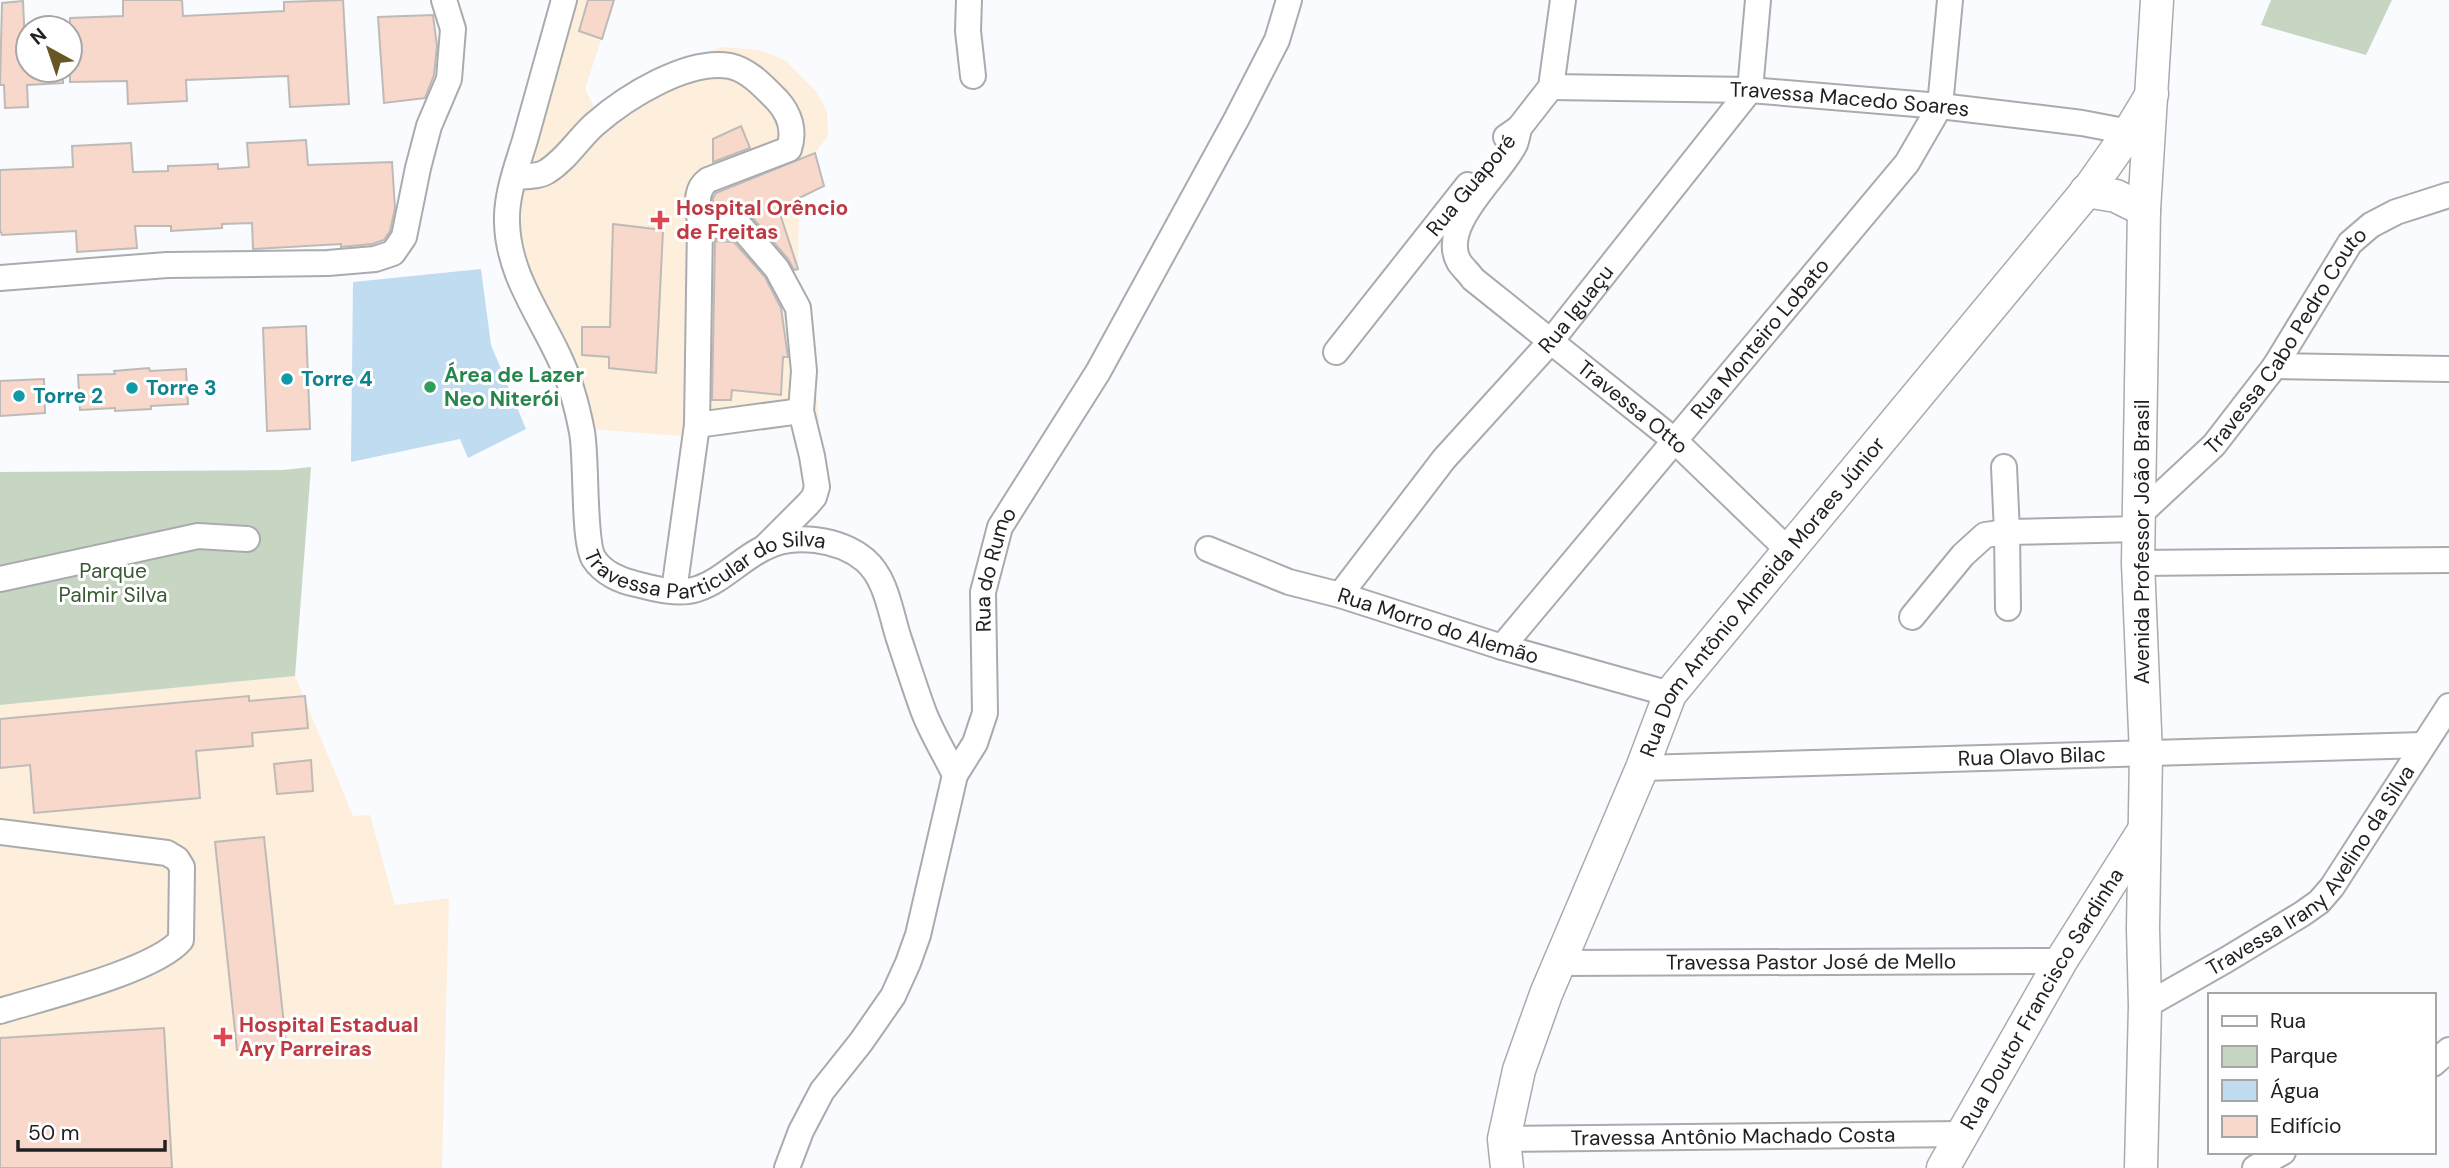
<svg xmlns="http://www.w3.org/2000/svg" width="2449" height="1168" viewBox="0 0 2449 1168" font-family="'DM Sans',sans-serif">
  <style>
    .medical { fill: #fdefdb }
    .green { fill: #c6d6c3 }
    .water { fill: #c0dcf0 }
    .building { fill: #f8d8ca; stroke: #bebab8; stroke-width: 2 }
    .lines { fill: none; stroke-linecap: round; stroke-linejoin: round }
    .minor-casing { stroke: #a9abae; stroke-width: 28 }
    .major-casing { stroke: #a9abae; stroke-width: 35 }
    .minor { stroke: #fff; stroke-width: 24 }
    .major { stroke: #fff; stroke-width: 32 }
    .health-dot { fill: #e0444e; stroke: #fff; stroke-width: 2.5 }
    .culture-dot { fill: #0f9aa8; stroke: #fff; stroke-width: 2.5 }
    .leisure-dot { fill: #2e9e5b; stroke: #fff; stroke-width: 2.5 }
    .labels { text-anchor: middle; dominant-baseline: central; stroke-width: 6; stroke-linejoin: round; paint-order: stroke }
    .street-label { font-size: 21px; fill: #202122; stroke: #fff }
    .health-label { font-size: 21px; font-weight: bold; fill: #be3a42; stroke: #fff; text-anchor: start }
    .leisure-label { font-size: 21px; font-weight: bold; fill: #27864d; stroke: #fff; text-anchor: start }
    .culture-label { font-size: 21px; font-weight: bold; fill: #0d838f; stroke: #fff; text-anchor: start }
    .park-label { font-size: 21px; fill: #395933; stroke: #fff }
  </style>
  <rect width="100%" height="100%" fill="#f9fbfe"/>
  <g class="medical">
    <path d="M 573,0 L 614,0 L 585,89 L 595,109 L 658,73 L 721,47 L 760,50 L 786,61 L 816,91 L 827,112 L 828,136 L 815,153 L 824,186 L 795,200 L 799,211 L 798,269 L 793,271 L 800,290 L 810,340 L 819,422 L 682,436 L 591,429 L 557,327 L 530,271 L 521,230 L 523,197 L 531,156 Z"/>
    <path d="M 295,676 L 353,816 L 370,815 L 395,905 L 449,898 L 442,1168 L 0,1168 L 0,705 Z"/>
  </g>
  <g class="green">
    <path d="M 2271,0 L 2392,0 L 2366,55 L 2261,25 Z"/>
    <path d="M 311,467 L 295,676 L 0,705 L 0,472 L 283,470 Z"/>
  </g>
  <path class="water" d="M 481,269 L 491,345 L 526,429 L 468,458 L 460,439 L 351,462 L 353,282 Z"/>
  <g class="building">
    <path d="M 123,0 L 182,0 L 183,16 L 284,11 L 284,2 L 343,0 L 349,104 L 290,107 L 288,76 L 186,80 L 187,101 L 128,104 L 127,81 L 70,82 L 70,18 L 123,16 Z"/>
    <path d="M 588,0 L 614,0 L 602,39 L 579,31 Z"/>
    <path d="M 23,1 L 26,70 L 63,70 L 63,83 L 27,85 L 28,107 L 5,108 L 4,85 L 0,85 L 2,3 Z"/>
    <path d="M 433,15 L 437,46 L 434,75 L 425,98 L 384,103 L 378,17 Z"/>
    <path d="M 741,126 L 750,148 L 713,162 L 713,139 Z"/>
    <path d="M 306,140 L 308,165 L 392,162 L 395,208 L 390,231 L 384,240 L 372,244 L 341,247 L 341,244 L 253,249 L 252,223 L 222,224 L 222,228 L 171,231 L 171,226 L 135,226 L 137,248 L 77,252 L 76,231 L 2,235 L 0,230 L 0,170 L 73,167 L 72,146 L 131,143 L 133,172 L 168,171 L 168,166 L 198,165 L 218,164 L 218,169 L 249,167 L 247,143 Z"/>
    <path d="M 815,153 L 824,186 L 795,200 L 799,211 L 781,217 L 798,269 L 794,270 L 788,259 L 752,217 L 742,212 L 714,211 L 713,198 L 716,193 Z"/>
    <path d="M 613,224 L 663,230 L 656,373 L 609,368 L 609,357 L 582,355 L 582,327 L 610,327 Z"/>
    <path d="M 715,241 L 734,242 L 765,277 L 781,308 L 788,357 L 783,357 L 781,395 L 732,390 L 731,400 L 712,400 Z"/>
    <path d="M 306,326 L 310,429 L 267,431 L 263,328 Z"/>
    <path d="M 149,368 L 150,371 L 186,369 L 188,404 L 151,406 L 151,409 L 115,411 L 115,408 L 80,410 L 78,375 L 115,374 L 114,371 Z"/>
    <path d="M 44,379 L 45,413 L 0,416 L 0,381 Z"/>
    <path d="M 249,696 L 249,701 L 305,696 L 308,728 L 252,733 L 253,746 L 196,751 L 200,798 L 34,813 L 30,765 L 0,768 L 0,719 Z"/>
    <path d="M 311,760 L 313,791 L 277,794 L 274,764 Z"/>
    <path d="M 264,837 L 286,1044 L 237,1050 L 215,842 Z"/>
    <path d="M 164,1028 L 172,1168 L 0,1168 L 0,1038 Z"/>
  </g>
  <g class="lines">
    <defs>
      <g id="minor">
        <path id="s1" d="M 564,0 C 551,47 538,94 525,140 C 517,166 506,195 507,222 C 508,273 538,312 559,357 C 570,380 577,406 582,432 C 587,459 583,543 594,559 C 603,573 621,581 636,584 C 655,589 679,595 697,589 C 722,581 741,559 764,548 C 793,532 840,539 865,560 C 886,578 890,610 898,636 C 906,660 914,685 923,710 C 931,732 945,754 955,775"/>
        <path d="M 969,0 L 968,31 L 973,76"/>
        <path id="s2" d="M 1551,87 L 1750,90 L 1940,106 L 2033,117 L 2082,123 L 2145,135"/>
        <path id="s3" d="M 1519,128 C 1518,133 1517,139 1515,144 C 1501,174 1438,225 1459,262 C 1463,268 1469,273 1473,279 L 1674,440 L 1788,550"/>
        <path d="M 1506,137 L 1519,128 L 1551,87 L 1563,0"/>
        <path d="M 514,177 C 524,176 538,177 546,172 C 566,160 578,139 595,124 C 626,97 688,58 730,66 C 749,70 764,87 777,100 C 790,114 795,131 789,149 L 708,180 C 693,191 699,208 700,225 L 741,227 L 777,269 L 798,308 L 804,371 L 801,411 L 812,456 L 817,487 L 814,497 L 808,504 L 765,547"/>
        <path d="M 0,278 L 167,265 L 328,263 L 375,259 L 393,253 L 404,237 L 418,168 L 429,126 L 449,79 L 453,29 L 444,0"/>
        <path d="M 1336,352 L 1468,185"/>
        <path d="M 2275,366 L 2449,369"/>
        <path d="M 697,425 L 801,411"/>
        <path d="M 2004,467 L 2007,532 L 2008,608"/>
        <path id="s4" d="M 2140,514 L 2214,445 L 2275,366 L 2350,243 L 2371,225 L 2396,212 L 2449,195"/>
        <path id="s5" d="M 1208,549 L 1289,582 L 1340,595 L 1502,647 L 1670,694"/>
        <path d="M 2138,563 L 2449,560"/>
        <path d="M 0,579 L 198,536 L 247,539"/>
        <path d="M 674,591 L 697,425 L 700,225"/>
        <path id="s6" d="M 1340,595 L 1444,459 L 1551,341 L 1750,90 L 1758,0"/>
        <path d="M 1912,617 L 1963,555 L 1985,535 L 2007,532 L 2140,529"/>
        <path id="s7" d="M 1502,647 L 1907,163 L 1940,106 L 1950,0"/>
        <path id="s8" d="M 1642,768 L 2423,745"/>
        <path d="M 0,832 L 167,853 L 177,859 L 182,867 L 181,940 C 155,971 42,998 0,1011"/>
        <path id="s9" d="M 1559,963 L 2061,961"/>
        <path id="s10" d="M 2145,1006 L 2226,960 L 2302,914 L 2319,902 L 2332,887 L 2449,706"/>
        <path d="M 2433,1064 L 2449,1050"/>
        <path id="s11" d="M 1504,1139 L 1963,1134"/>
        <path id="s12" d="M 787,1168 L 801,1131 L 822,1091 L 861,1042 L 893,996 L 908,963 L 918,935 L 955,775 L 975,743 L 985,713 L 983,592 L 1000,527 L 1098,372 L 1237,118 L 1277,40 L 1289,0"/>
        <path d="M 2255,1168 L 2283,1152"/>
      </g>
      <g id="major">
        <path d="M 2086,191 L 2116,196 L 2144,210"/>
        <path id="s13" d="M 1507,1168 L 1504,1139 L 1519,1070 L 1546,994 L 1642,768 L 1670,694 L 2091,186 L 2129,132 L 2152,94"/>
        <path id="s14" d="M 1943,1168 L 2061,961 L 2144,830"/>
        <path d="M 2141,1168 L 2145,1006 L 2143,928 L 2146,755 L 2138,563 L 2144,210 L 2157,0"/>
      </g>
    </defs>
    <use href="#minor" class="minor-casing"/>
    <use href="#major" class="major-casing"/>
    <use href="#minor" class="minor"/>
    <use href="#major" class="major"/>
  </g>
  <g class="health-dot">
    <path d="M656.5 209.5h7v7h7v7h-7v7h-7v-7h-7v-7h7z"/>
    <path d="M219.5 1026.5h7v7h7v7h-7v7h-7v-7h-7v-7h7z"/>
  </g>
  <g class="culture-dot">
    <circle cx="287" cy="379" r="7"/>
    <circle cx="132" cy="388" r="7"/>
    <circle cx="19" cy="396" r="7"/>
  </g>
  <circle class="leisure-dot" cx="430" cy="387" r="7"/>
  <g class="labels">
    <g class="street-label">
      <text stroke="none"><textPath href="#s2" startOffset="299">Travessa Macedo Soares</textPath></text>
      <text transform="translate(1471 185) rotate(-50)">Rua Guaporé</text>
      <text stroke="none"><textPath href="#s6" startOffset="371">Rua Iguaçu</textPath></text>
      <text stroke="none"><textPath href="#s7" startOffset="402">Rua Monteiro Lobato</textPath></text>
      <text stroke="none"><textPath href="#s4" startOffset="228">Travessa Cabo Pedro Couto</textPath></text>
      <text stroke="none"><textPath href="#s3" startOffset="380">Travessa Otto</textPath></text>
      <text stroke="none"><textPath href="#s1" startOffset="705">Travessa Particular do Silva</textPath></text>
      <text transform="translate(2142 542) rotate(-90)">Avenida Professor João Brasil</text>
      <text stroke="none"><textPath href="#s12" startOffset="648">Rua do Rumo</textPath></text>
      <text stroke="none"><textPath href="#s13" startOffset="637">Rua Dom Antônio Almeida Moraes Júnior</textPath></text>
      <text stroke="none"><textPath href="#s5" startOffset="243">Rua Morro do Alemão</textPath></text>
      <text stroke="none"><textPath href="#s8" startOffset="390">Rua Olavo Bilac</textPath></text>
      <text stroke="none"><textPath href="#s10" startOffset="219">Travessa Irany Avelino da Silva</textPath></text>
      <text stroke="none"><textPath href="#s9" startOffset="252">Travessa Pastor José de Mello</textPath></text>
      <text stroke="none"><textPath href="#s14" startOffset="196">Rua Doutor Francisco Sardinha</textPath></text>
      <text stroke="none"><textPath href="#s11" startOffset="229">Travessa Antônio Machado Costa</textPath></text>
    </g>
    <g class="health-label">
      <text x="676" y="208">Hospital Orêncio<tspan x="676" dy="24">de Freitas</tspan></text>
      <text x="239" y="1025">Hospital Estadual<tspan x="239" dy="24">Ary Parreiras</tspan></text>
    </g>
    <g class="leisure-label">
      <text x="444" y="375">Área de Lazer<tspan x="444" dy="24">Neo Niterói</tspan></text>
    </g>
    <g class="culture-label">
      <text x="301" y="379">Torre 4</text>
      <text x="146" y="388">Torre 3</text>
      <text x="33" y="396">Torre 2</text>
    </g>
    <g class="park-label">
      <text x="113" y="571">Parque<tspan x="113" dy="24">Palmir Silva</tspan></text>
    </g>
  </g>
  <rect x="2208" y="993" width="228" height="161" fill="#ffffff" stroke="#a6a6a7" stroke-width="2"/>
  <rect x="2222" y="1016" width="35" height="10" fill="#ffffff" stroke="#a6a6a7" stroke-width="2"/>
  <text x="2270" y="1028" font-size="21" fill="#202122">Rua</text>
  <rect x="2222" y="1046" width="35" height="21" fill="#c6d6c3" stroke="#a6a6a7" stroke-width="2"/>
  <text x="2270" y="1063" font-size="21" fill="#202122">Parque</text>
  <rect x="2222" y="1080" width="35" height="21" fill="#c0dcf0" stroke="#a6a6a7" stroke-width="2"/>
  <text x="2270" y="1098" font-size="21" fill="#202122">Água</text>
  <rect x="2222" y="1116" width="35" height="21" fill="#f8d8ca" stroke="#a6a6a7" stroke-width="2"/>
  <text x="2270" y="1133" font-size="21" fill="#202122">Edifício</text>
  <g transform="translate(49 49) rotate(320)"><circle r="33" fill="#ffffff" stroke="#a6a6a7" stroke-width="2"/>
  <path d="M0-5L12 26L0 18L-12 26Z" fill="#695625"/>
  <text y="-10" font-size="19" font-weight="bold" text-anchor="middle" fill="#202122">N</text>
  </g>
  <path d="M18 1140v10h147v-10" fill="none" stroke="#202122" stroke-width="3.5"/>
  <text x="28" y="1140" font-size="21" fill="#202122" stroke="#ffffff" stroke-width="5" paint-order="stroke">50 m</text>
</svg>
